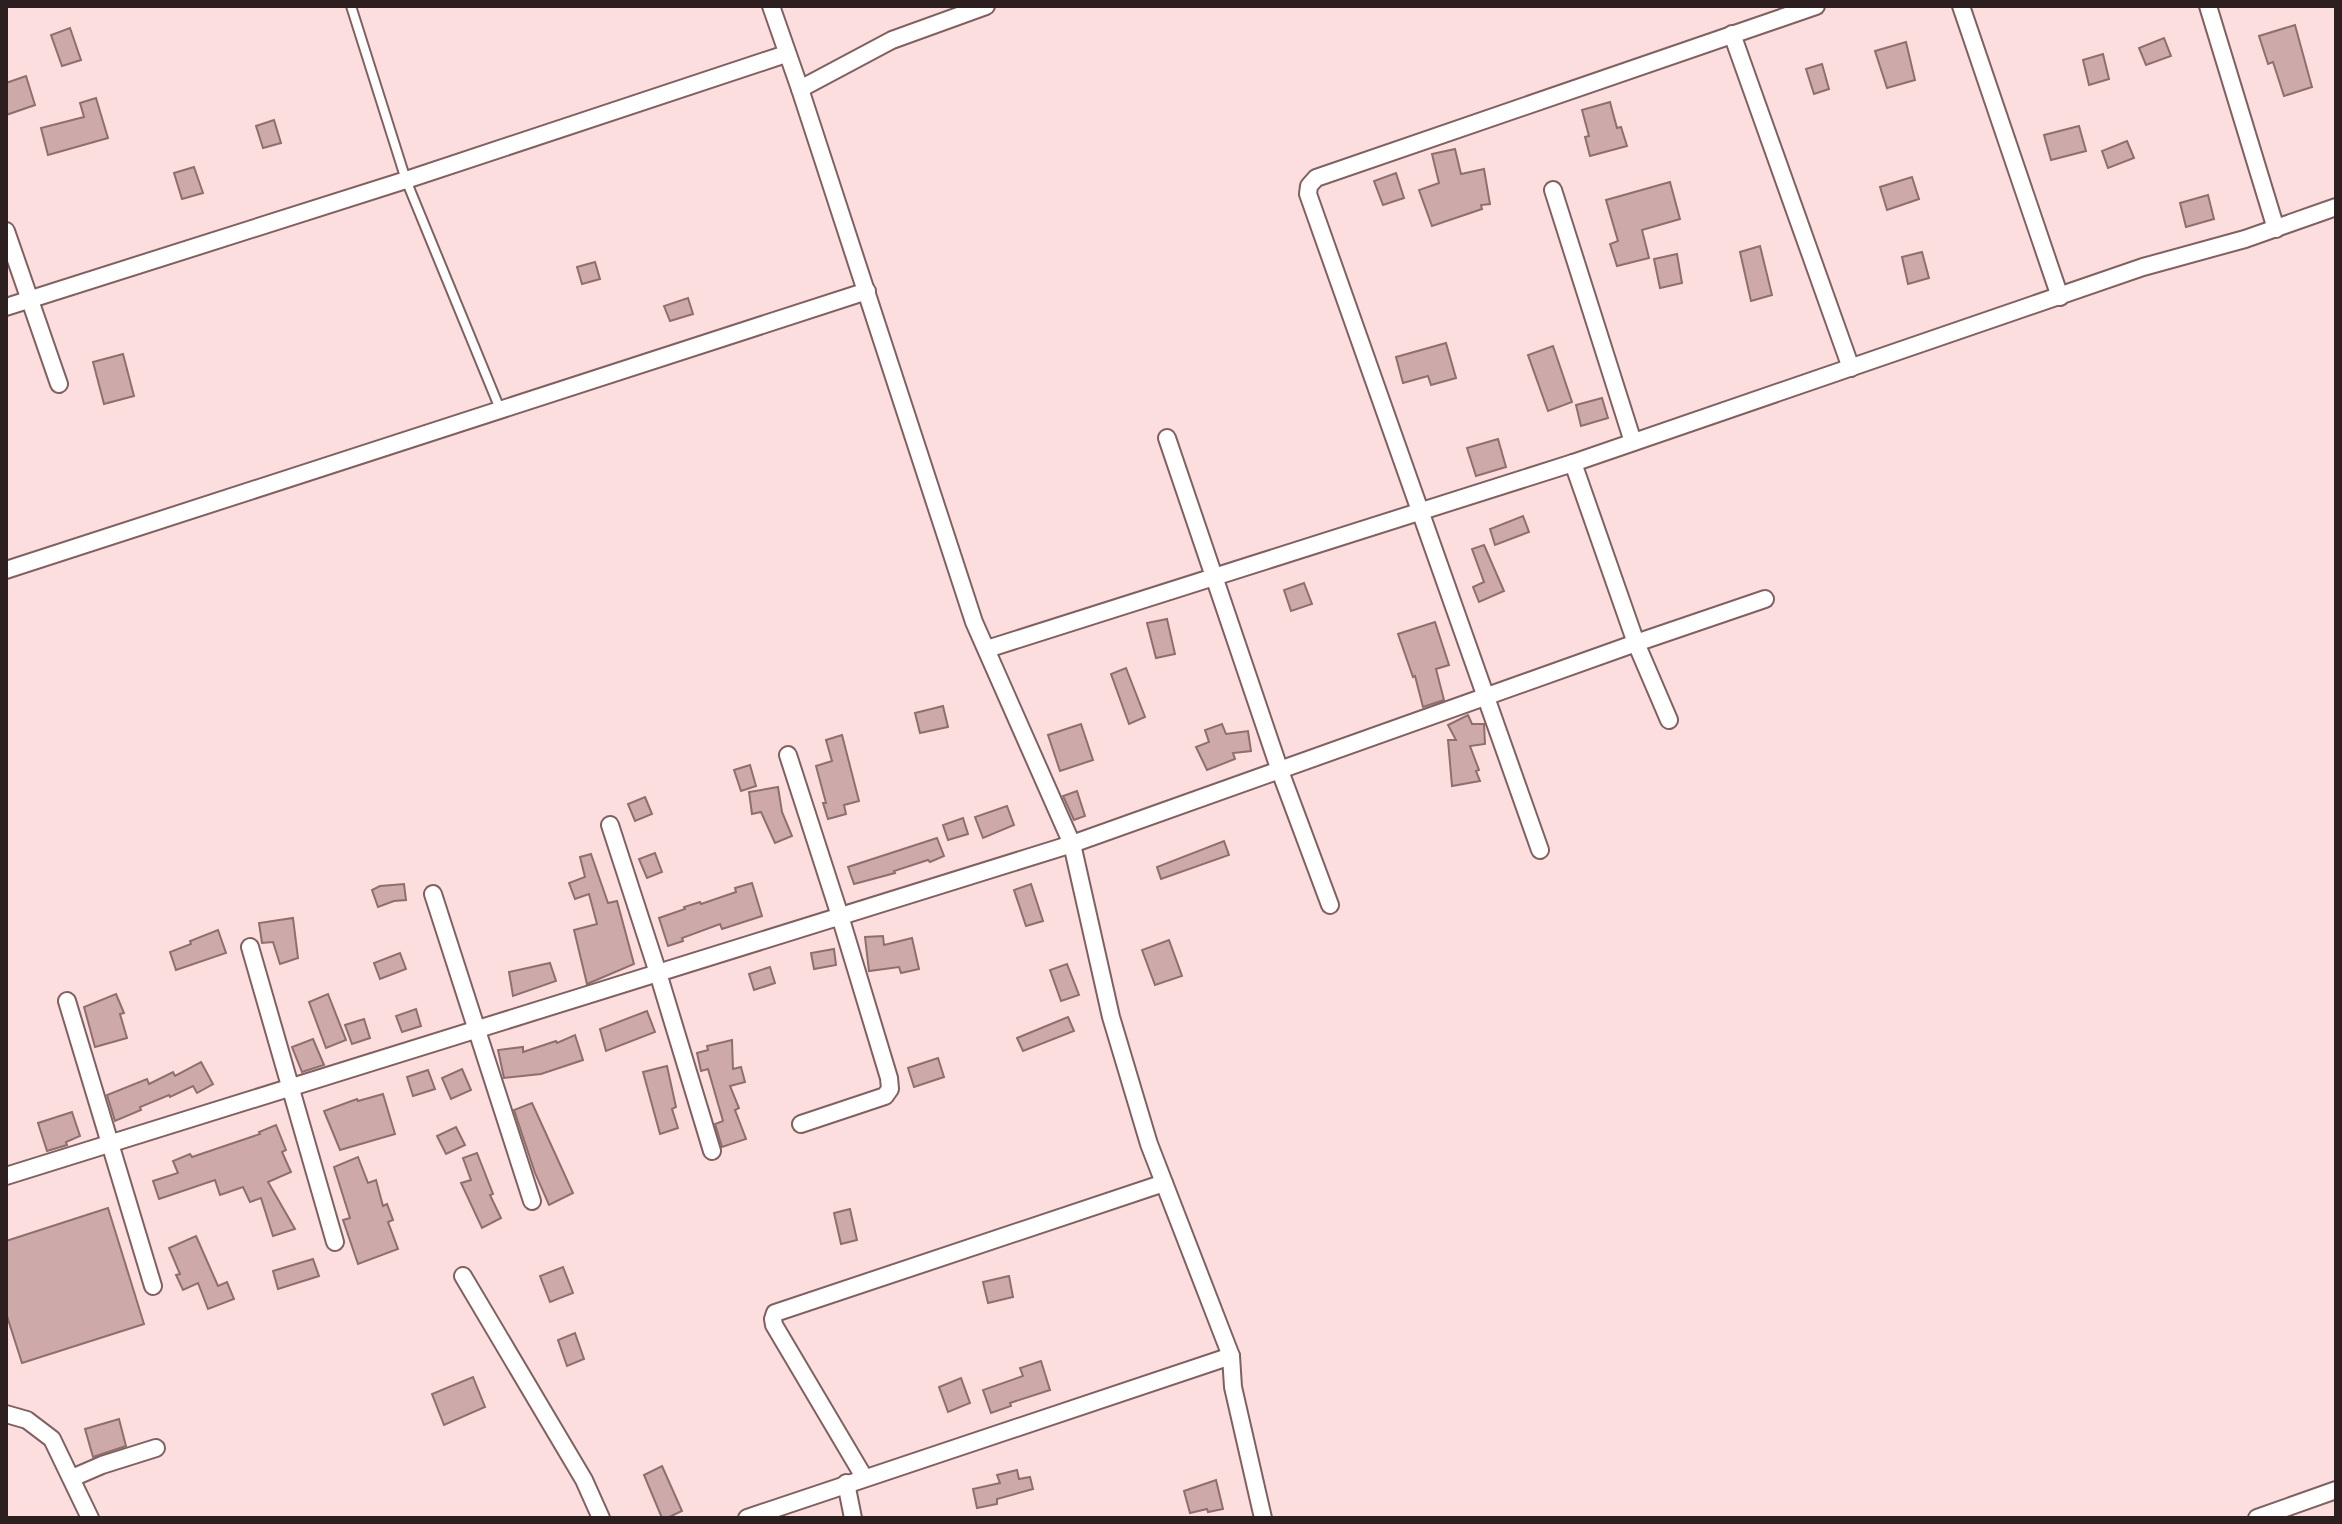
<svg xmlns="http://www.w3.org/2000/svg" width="2342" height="1524" viewBox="0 0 2342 1524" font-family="Quicksand,sans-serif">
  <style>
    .building { fill: #cda9a9; stroke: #8f6e6e; stroke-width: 2 }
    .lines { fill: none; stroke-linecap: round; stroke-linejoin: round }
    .lane-casing { stroke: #816060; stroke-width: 12 }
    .street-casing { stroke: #816060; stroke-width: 20 }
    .lane { stroke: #fff; stroke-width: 8 }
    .street { stroke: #fff; stroke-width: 16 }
  </style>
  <rect width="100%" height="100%" fill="#fddede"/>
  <g class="building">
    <path d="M 2295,25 L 2312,87 L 2284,96 L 2273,62 L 2268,64 L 2259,36 Z"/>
    <path d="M 70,28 L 81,60 L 62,66 L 51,35 Z"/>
    <path d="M 2164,38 L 2171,56 L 2146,65 L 2139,48 Z"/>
    <path d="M 1906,42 L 1915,80 L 1887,88 L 1875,51 Z"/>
    <path d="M 2103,54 L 2109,79 L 2089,85 L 2083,60 Z"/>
    <path d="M 1822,64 L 1829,89 L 1814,94 L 1806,69 Z"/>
    <path d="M 26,76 L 35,105 L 6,115 L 6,83 Z"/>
    <path d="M 96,98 L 108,138 L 48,155 L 41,128 L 84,117 L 80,103 Z"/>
    <path d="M 1610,102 L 1617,128 L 1621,127 L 1627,146 L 1590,156 L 1585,137 L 1589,136 L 1582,110 Z"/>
    <path d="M 274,120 L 281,143 L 263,148 L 256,126 Z"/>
    <path d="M 2079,126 L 2086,151 L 2051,160 L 2044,135 Z"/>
    <path d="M 2127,141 L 2134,158 L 2108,168 L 2102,151 Z"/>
    <path d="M 1455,149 L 1461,174 L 1484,169 L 1490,204 L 1481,205 L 1482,209 L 1432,226 L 1419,190 L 1439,183 L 1432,154 Z"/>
    <path d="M 194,167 L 203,193 L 182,199 L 174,173 Z"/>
    <path d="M 1396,173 L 1404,198 L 1383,205 L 1374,181 Z"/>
    <path d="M 1912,177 L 1919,199 L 1887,210 L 1880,187 Z"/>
    <path d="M 1670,182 L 1680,219 L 1642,230 L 1649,258 L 1617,266 L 1610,244 L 1618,241 L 1606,200 Z"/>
    <path d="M 2208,195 L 2214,219 L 2186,227 L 2180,203 Z"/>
    <path d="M 1760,246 L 1772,295 L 1751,301 L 1740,252 Z"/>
    <path d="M 1922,252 L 1929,278 L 1908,284 L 1902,257 Z"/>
    <path d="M 1677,254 L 1682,283 L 1660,288 L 1654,259 Z"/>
    <path d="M 595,262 L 600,279 L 582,284 L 577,267 Z"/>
    <path d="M 688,298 L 693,314 L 670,321 L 664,306 Z"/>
    <path d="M 1446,343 L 1456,378 L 1431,385 L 1428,376 L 1403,383 L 1396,357 Z"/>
    <path d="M 1553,346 L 1572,402 L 1548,411 L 1528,355 Z"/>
    <path d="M 123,354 L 134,396 L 104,404 L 93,362 Z"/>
    <path d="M 1602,398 L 1608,418 L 1581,426 L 1576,405 Z"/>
    <path d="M 1498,439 L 1506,467 L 1476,476 L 1467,448 Z"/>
    <path d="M 1523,516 L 1529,532 L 1495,545 L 1490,529 Z"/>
    <path d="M 1484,545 L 1504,591 L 1479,602 L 1473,587 L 1484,582 L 1472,549 Z"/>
    <path d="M 1304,583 L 1312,604 L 1291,611 L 1284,590 Z"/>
    <path d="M 1167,619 L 1175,654 L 1156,658 L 1147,623 Z"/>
    <path d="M 1435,622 L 1449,665 L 1436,669 L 1444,700 L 1423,707 L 1415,676 L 1413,677 L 1398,634 Z"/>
    <path d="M 1126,668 L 1145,717 L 1129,724 L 1111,674 Z"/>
    <path d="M 943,706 L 948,727 L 920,733 L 915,713 Z"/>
    <path d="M 1468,715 L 1472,724 L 1484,724 L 1485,744 L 1470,746 L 1479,770 L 1476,771 L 1480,781 L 1452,786 L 1448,740 L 1456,740 L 1448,725 Z"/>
    <path d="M 1081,724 L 1093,760 L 1060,771 L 1048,735 Z"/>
    <path d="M 1222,724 L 1226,734 L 1248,731 L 1251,751 L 1233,753 L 1235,759 L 1207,770 L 1196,747 L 1209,742 L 1205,730 Z"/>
    <path d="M 842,735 L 859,801 L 844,805 L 846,814 L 828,819 L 823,803 L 826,803 L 816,766 L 832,761 L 826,740 Z"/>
    <path d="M 750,765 L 756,786 L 741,791 L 734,770 Z"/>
    <path d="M 778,787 L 782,812 L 792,836 L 775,843 L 761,812 L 752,814 L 749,792 Z"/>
    <path d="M 1077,791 L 1085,816 L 1074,820 L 1063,796 Z"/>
    <path d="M 645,797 L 652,814 L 635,821 L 628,804 Z"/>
    <path d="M 1007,806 L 1014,825 L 983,838 L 975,817 Z"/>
    <path d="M 963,818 L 968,834 L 948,840 L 943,825 Z"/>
    <path d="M 937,838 L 944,856 L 930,862 L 928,860 L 894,871 L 895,873 L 854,884 L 848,867 Z"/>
    <path d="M 1224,841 L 1229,855 L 1161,879 L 1157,867 Z"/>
    <path d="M 655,853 L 662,872 L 647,878 L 639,859 Z"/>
    <path d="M 591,854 L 608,903 L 617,901 L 634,964 L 587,984 L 574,930 L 597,924 L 589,894 L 575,899 L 569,883 L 585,877 L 580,857 Z"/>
    <path d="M 752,883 L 762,916 L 722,929 L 720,924 L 682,938 L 683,941 L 668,946 L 659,918 L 685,909 L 684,907 L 700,902 L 701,904 L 736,892 L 735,888 Z"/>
    <path d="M 404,884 L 406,900 L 394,901 L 378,907 L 372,890 L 380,886 Z"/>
    <path d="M 1031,884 L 1043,921 L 1026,926 L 1014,890 Z"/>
    <path d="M 293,918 L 298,958 L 280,964 L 273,942 L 262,943 L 259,923 Z"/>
    <path d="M 218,930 L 226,953 L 176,970 L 170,952 L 191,944 L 190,941 Z"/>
    <path d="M 883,936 L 884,945 L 912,938 L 919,969 L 901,973 L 899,967 L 869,971 L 865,937 Z"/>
    <path d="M 1169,940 L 1182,976 L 1155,985 L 1142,950 Z"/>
    <path d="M 834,949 L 836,965 L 814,969 L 811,953 Z"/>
    <path d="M 400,953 L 406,969 L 380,979 L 374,963 Z"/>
    <path d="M 550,963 L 556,981 L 513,996 L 509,972 Z"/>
    <path d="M 1067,964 L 1079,995 L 1061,1001 L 1050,970 Z"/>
    <path d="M 770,967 L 775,983 L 754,990 L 749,974 Z"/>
    <path d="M 116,994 L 124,1013 L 120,1014 L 127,1038 L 95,1047 L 84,1007 Z"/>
    <path d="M 328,994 L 346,1040 L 326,1048 L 309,1002 Z"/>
    <path d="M 416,1009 L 421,1026 L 402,1032 L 396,1016 Z"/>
    <path d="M 647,1011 L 655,1032 L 606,1051 L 600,1029 Z"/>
    <path d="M 1068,1017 L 1074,1031 L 1023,1051 L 1017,1038 Z"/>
    <path d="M 364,1019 L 370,1038 L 352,1044 L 345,1025 Z"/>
    <path d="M 575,1035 L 583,1060 L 541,1074 L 504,1078 L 498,1050 L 523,1047 L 523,1052 L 556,1041 L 557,1043 Z"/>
    <path d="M 313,1039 L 324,1065 L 302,1072 L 292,1047 Z"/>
    <path d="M 732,1040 L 733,1069 L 741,1067 L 745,1082 L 730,1086 L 739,1108 L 735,1110 L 746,1139 L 722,1147 L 715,1124 L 723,1121 L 708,1069 L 701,1071 L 697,1053 L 708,1050 L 707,1046 Z"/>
    <path d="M 938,1058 L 944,1077 L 914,1087 L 908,1068 Z"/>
    <path d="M 201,1062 L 213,1084 L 197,1093 L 193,1086 L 170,1097 L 169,1095 L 140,1107 L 141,1110 L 115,1121 L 107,1095 L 147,1079 L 149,1084 L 173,1072 L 175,1076 Z"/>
    <path d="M 667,1066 L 676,1107 L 672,1109 L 678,1128 L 660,1134 L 643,1072 Z"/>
    <path d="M 462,1069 L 471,1090 L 451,1099 L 442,1078 Z"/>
    <path d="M 428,1070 L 435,1089 L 413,1096 L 407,1077 Z"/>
    <path d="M 383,1094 L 395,1134 L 340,1150 L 324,1111 L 357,1099 L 358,1101 Z"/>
    <path d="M 532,1103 L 573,1193 L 549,1205 L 535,1173 L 514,1110 Z"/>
    <path d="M 72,1112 L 80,1136 L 66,1142 L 67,1145 L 47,1151 L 38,1123 Z"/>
    <path d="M 276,1125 L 286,1150 L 282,1152 L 291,1172 L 268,1182 L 295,1229 L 273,1236 L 261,1198 L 250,1202 L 243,1187 L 220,1195 L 215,1180 L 159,1199 L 153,1181 L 178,1173 L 173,1161 L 190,1154 L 192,1157 L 260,1134 L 259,1132 Z"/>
    <path d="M 456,1127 L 465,1145 L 446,1154 L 437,1136 Z"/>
    <path d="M 477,1153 L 493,1194 L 490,1195 L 501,1218 L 482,1228 L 461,1183 L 471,1180 L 463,1158 Z"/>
    <path d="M 358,1157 L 368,1183 L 376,1180 L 383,1206 L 387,1204 L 393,1220 L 388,1222 L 398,1249 L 358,1264 L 343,1220 L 350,1218 L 334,1167 Z"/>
    <path d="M 108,1208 L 144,1324 L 22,1363 L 6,1313 L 6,1241 Z"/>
    <path d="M 850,1209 L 857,1240 L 841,1244 L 834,1213 Z"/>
    <path d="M 196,1236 L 218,1286 L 227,1282 L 234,1299 L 208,1309 L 198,1283 L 183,1290 L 176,1275 L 180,1274 L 169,1248 Z"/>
    <path d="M 313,1259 L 319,1276 L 278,1289 L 273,1271 Z"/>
    <path d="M 563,1267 L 573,1293 L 550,1302 L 540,1276 Z"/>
    <path d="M 1009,1276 L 1013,1297 L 988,1303 L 983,1282 Z"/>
    <path d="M 575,1333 L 584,1359 L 567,1366 L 558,1340 Z"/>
    <path d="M 1041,1361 L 1050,1390 L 1010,1403 L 1011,1406 L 991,1413 L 983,1390 L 1023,1376 L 1020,1368 Z"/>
    <path d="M 473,1377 L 485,1407 L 444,1425 L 432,1394 Z"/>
    <path d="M 961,1378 L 970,1403 L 948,1412 L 939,1387 Z"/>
    <path d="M 119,1419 L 126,1446 L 93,1457 L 85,1429 Z"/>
    <path d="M 662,1466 L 682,1511 L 667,1518 L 662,1518 L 644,1475 Z"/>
    <path d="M 1017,1470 L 1019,1479 L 1030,1477 L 1033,1489 L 997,1499 L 997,1504 L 977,1508 L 973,1489 L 1000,1483 L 997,1475 Z"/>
    <path d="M 1216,1480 L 1223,1509 L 1208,1512 L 1207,1509 L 1190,1513 L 1184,1491 Z"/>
  </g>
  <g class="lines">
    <defs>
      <path id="lane" d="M 351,6 L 406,180 L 500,409"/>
      <g id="street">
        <path d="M 771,6 L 800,89 L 974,622 L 1072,844 L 1111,1017 L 1149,1144 L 1231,1356 L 1233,1387 L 1263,1518"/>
        <path d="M 1961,6 L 2060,297"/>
        <path d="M 2208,6 L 2276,229"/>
        <path d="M 1732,34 L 1851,368"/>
        <path d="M 800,89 L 892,40 L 986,6"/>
        <path d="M 1553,190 L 1633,442"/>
        <path d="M 6,231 L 59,384"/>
        <path d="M 6,307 L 406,180 L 786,54"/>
        <path d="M 1167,438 L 1280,771 L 1330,905"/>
        <path d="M 1573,463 L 1636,643 L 1669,720"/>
        <path d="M 6,570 L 867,291"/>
        <path d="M 987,649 L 1573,463 L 2143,267 L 2245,239 L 2336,207"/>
        <path d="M 788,755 L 840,916 L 889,1078 L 890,1089 L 885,1096 L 801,1124"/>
        <path d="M 610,825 L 658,973 L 712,1151"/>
        <path d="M 1540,850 L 1308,194 L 1309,186 L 1316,178 L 1816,6"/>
        <path d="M 433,894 L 532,1201"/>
        <path d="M 250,947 L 335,1242"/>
        <path d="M 67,1001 L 153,1286"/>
        <path d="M 6,1176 L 1072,844 L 1636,643 L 1765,599"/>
        <path d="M 463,1276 L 584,1480 L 601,1518"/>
        <path d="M 6,1414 L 27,1420 L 52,1439 L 90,1518"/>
        <path d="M 864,1477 L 774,1325 L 773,1319 L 775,1313 L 1164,1183"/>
        <path d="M 72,1478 L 102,1465 L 156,1448"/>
        <path d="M 846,1483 L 853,1518"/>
        <path d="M 747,1518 L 1231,1356"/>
        <path d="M 2257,1518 L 2336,1490"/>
      </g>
    </defs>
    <use href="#lane" class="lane-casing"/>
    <use href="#street" class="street-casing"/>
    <use href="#lane" class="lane"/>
    <use href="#street" class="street"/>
  </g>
  <rect width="2342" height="1524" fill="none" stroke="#2d1f1f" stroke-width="16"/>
</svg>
